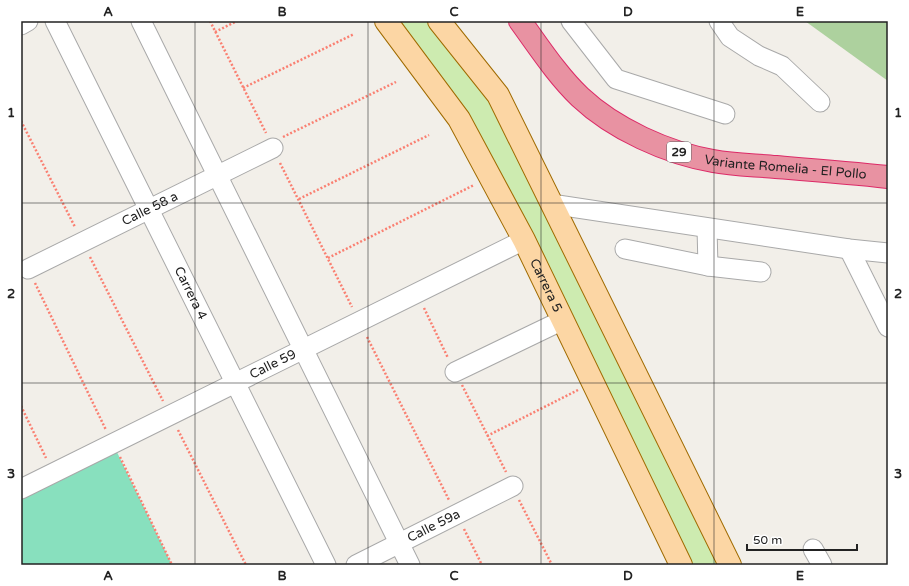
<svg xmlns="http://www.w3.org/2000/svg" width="909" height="586" viewBox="0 0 909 586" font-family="'Varela Round',sans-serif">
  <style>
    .grass { fill: #cdebb0 }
    .forest { fill: #add19e }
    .pitch { fill: #88e0be }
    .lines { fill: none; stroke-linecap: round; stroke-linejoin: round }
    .minor-casing { stroke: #a9a9a9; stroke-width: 21 }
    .major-casing { stroke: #a06b00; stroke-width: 24 }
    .highway-casing { stroke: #dc2a67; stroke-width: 24 }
    .path { stroke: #fa8072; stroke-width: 2.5; stroke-dasharray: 2 2; stroke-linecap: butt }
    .minor { stroke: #fff; stroke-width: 19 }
    .major { stroke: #fcd6a4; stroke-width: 22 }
    .highway { stroke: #e892a2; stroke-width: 22 }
    .grid { fill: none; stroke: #222; stroke-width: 1; stroke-opacity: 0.55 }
    .labels { text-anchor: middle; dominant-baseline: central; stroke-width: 3.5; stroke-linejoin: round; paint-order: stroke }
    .shield { fill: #fff; stroke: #646464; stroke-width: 1 }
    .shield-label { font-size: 12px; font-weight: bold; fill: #222 }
    .street-label { font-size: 13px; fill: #222; stroke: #fff }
    .neatline { fill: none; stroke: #222; stroke-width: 1.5 }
    .grid-label { font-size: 13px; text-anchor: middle; font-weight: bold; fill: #222 }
  </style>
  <rect width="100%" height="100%" fill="#f2efe9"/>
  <path class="grass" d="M 386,21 L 439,21 L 498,95 L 730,565 L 681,565 L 524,240 Z"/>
  <path class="forest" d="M 805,21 L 888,21 L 888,81 Z"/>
  <path class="pitch" d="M 113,444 L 172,565 L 21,565 L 21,489 Z"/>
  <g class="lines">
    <defs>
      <g id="minor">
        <path id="s1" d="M 55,21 L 326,565"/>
        <path d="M 141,21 L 410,565"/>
        <path d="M 571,21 L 616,79 L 725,114"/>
        <path d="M 719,21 L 730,37 L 759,56 L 782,66 L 820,102"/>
        <path d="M 21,25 L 28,21"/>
        <path d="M 551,204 L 849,249 L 888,253"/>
        <path d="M 707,228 L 708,266"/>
        <path d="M 625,249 L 708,266 L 761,272"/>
        <path d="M 849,249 L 888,327"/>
        <path id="s2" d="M 28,269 L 273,148"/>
        <path d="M 455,372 L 563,320"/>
        <path id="s3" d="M 21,489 L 524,240"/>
        <path d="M 813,549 L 822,565"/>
        <path id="s4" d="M 356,565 L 513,486"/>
      </g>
      <g id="major">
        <path id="s5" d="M 386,21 L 459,119 L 524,240 L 681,565"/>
        <path d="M 439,21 L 498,95 L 730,565"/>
      </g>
      <g id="highway">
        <path id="s6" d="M 520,21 C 539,47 557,75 580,97 C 614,129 667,153 713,161 C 733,165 755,165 776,167 C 813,170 851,173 888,177"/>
      </g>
    </defs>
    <use href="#minor" class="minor-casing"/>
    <use href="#major" class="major-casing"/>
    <use href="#highway" class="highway-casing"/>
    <g class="path">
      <path d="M 210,21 L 266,133"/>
      <path d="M 215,32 L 237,21"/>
      <path d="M 243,88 L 354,34"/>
      <path d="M 21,121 L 75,227"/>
      <path d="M 283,137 L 396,82"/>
      <path d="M 280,163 L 352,307"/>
      <path d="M 299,199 L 429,135"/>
      <path d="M 90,257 L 163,401"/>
      <path d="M 328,258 L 474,185"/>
      <path d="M 35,283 L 106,430"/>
      <path d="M 424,308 L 448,358"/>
      <path d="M 367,337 L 449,500"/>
      <path d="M 462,385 L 506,472"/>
      <path d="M 21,406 L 46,458"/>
      <path d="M 178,430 L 246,565"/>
      <path d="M 487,436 L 578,390"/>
      <path d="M 120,457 L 172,565"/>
      <path d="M 519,500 L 552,565"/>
      <path d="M 464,529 L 482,565"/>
    </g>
    <use href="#minor" class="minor"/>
    <use href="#major" class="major"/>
    <use href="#highway" class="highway"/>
  </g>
  <path class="grid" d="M 195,21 L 195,565M 368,21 L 368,565M 541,21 L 541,565M 714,21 L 714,565M 21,203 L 888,203M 21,383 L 888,383"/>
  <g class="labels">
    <rect class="shield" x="667" y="142" width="24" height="20" rx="3"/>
    <g class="shield-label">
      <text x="679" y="152">29</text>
    </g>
    <g class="street-label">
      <text stroke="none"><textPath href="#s6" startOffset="319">Variante Romelia - El Pollo</textPath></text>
      <text stroke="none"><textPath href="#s2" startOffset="136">Calle 58 a</textPath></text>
      <text stroke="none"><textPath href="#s5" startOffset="310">Carrera 5</textPath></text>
      <text stroke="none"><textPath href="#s1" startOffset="304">Carrera 4</textPath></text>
      <text stroke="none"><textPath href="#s3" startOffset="281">Calle 59</textPath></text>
      <text stroke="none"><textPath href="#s4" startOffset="87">Calle 59a</textPath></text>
    </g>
  </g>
  <rect width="909" height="586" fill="none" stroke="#ffffff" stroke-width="44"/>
  <path d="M747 544v6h110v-6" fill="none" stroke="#222222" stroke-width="2"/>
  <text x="753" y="544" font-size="12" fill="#222222" stroke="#ffffff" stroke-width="3" paint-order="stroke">50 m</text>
  <rect x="22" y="22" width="865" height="542" class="neatline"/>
  <g class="grid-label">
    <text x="108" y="16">A</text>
    <text x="282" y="16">B</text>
    <text x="454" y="16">C</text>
    <text x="628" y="16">D</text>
    <text x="800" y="16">E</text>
    <text x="11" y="117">1</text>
    <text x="898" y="117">1</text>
    <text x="11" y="298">2</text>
    <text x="898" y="298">2</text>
    <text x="11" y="478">3</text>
    <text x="898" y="478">3</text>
    <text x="108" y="580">A</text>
    <text x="282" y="580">B</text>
    <text x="454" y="580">C</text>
    <text x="628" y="580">D</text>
    <text x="800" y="580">E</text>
  </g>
</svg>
